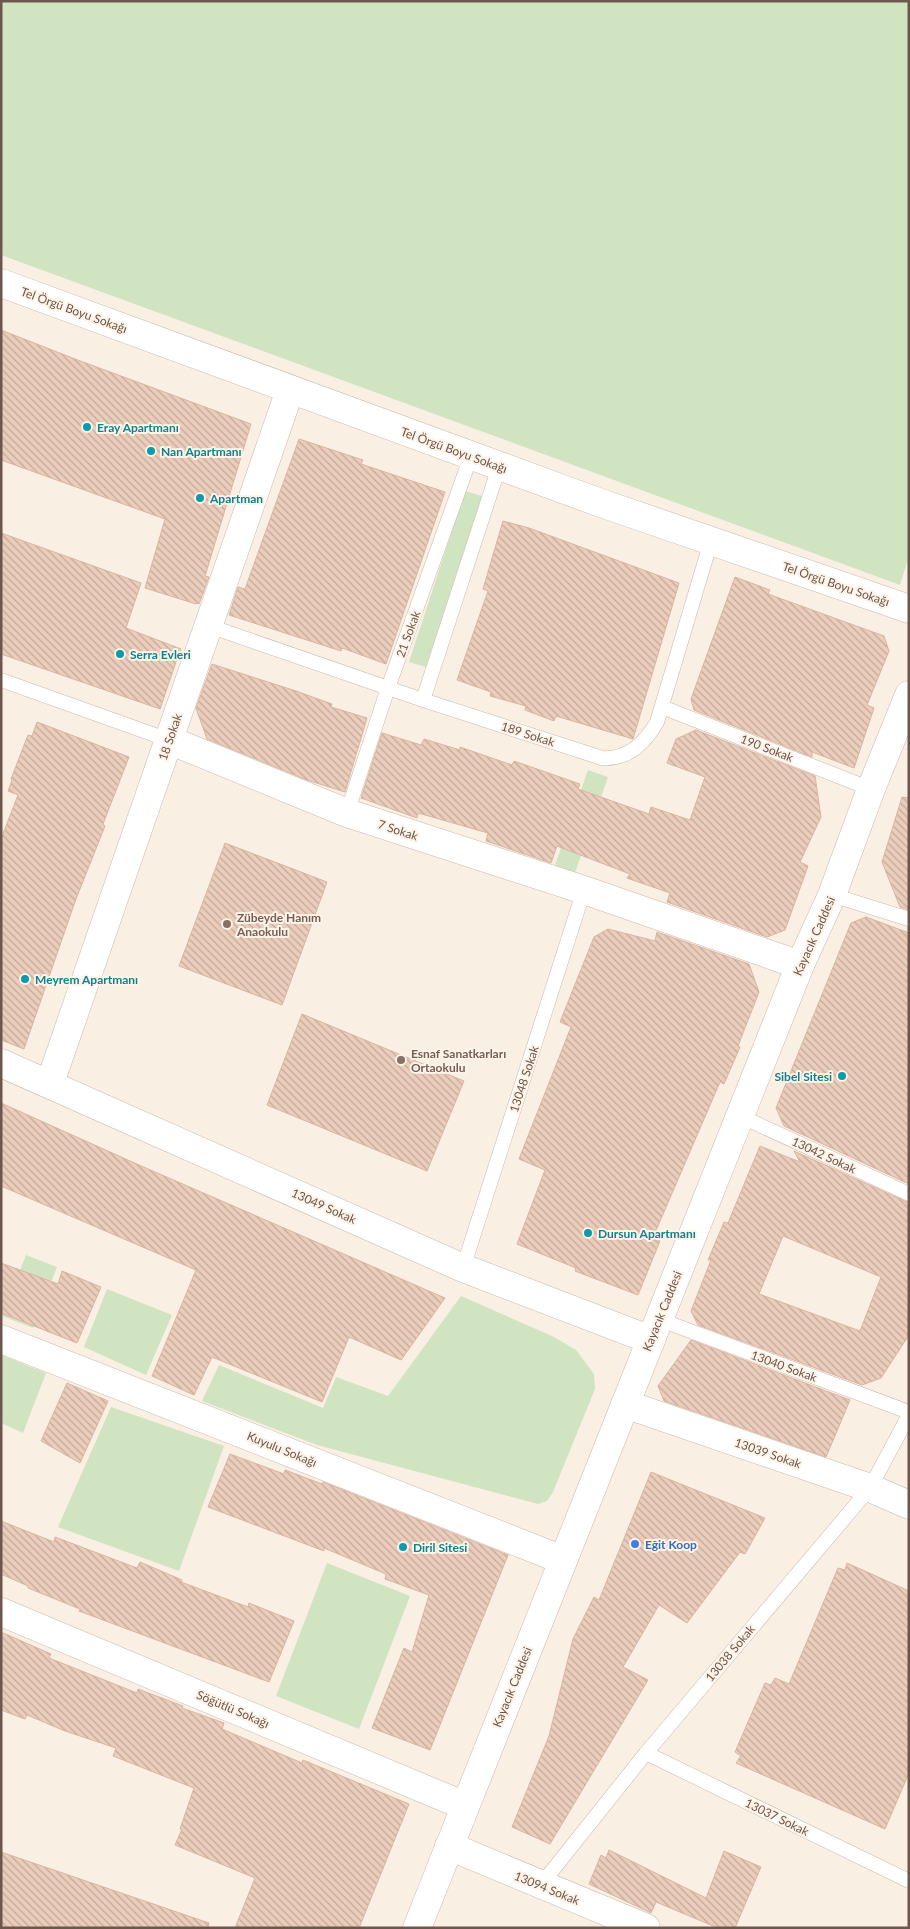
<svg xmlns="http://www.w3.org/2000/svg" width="910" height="1929" viewBox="0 0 910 1929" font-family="Lato,sans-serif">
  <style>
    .green { fill: #d1e4c2 }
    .building { fill: url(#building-back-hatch); stroke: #dcb49f; fill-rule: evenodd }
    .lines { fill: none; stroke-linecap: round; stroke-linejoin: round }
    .lane-casing { stroke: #cab9ad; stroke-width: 15 }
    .street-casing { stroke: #cab9ad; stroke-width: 29 }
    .secondary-casing { stroke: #cdb8aa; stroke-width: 29 }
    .lane { stroke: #fff; stroke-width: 14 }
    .street { stroke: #fff; stroke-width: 28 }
    .secondary { stroke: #fff; stroke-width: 28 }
    .culture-dot { fill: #0f9aa8; stroke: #fdf3e7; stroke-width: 2 }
    .education-dot { fill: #8d6e63; stroke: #fdf3e7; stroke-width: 2 }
    .shop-dot { fill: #3f7fe0; stroke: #fdf3e7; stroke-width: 2 }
    .labels { text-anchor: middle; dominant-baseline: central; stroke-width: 4; stroke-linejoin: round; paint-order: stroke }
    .street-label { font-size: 12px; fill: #6d564b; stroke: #fdf3e7 }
    .culture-label { font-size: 12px; font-weight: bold; fill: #0d838f; stroke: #fdf3e7; text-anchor: start }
    .education-label { font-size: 12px; font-weight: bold; fill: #785e54; stroke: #fdf3e7; text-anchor: start }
    .shop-label { font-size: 12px; font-weight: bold; fill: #366cbe; stroke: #fdf3e7; text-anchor: start }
  </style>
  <defs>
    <pattern id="building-back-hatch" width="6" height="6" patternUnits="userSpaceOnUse" patternTransform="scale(1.25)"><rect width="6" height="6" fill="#ebcdbc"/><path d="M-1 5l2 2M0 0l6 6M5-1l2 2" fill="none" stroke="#c3a99b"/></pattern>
  </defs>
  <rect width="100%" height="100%" fill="#f9efe2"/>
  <g class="green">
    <path d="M 1,1 L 909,1 L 909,556 L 900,585 L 1,255 Z"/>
    <path d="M 465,491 L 482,496 L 426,667 L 409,662 Z"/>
    <path d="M 588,770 L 608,777 L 575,873 L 555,865 Z"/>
    <path d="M 26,1255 L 57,1267 L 33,1328 L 2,1316 Z"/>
    <path d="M 107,1289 L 172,1315 L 146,1375 L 84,1347 Z"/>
    <path d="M 461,1296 L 552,1336 L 576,1350 L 594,1374 L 595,1389 L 553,1492 L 547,1501 L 538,1504 L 317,1445 L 202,1401 L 219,1365 L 323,1408 L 336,1377 L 388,1396 Z"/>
    <path d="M 1,1355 L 46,1373 L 23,1433 L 1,1423 Z"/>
    <path d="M 111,1407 L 224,1446 L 179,1571 L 58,1527 Z"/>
    <path d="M 327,1563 L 410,1596 L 359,1729 L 276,1696 Z"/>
  </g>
  <g class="building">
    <path d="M 1,330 L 75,359 L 251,424 L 205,576 L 209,577 L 199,604 L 197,603 L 196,604 L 145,588 L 165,519 L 1,460 Z"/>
    <path d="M 299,439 L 363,460 L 361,464 L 445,492 L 386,664 L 342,648 L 341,651 L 229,615 L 238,587 L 245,589 Z"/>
    <path d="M 503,521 L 529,528 L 679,583 L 633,739 L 556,716 L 554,721 L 525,710 L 526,706 L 490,696 L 491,692 L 457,680 L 488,591 L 483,589 Z"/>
    <path d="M 1,533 L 141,583 L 126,628 L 181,649 L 179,654 L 182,655 L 180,661 L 178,656 L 160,709 L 1,654 Z"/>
    <path d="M 735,577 L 770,590 L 768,594 L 884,636 L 889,651 L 867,705 L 874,708 L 854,768 L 812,752 L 812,757 L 694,710 L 691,699 Z"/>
    <path d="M 212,664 L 296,691 L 332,704 L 331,707 L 367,718 L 345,792 L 307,780 L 207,739 L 196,708 Z"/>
    <path d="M 37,722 L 129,757 L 103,824 L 105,826 L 76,899 L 24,1049 L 1,1040 L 1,839 L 18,795 L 8,791 L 12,780 L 11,779 L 28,735 L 32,736 Z"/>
    <path d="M 696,730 L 815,776 L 821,817 L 800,862 L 808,866 L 785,930 L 767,937 L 667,902 L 670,893 L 627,878 L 630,874 L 557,846 L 551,863 L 486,841 L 488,833 L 418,813 L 417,818 L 361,798 L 382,733 L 421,745 L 424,739 L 460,750 L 460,747 L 512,765 L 514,761 L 580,784 L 578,789 L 649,814 L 651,807 L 690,820 L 705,777 L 667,763 L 676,739 Z"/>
    <path d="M 902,797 L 909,798 L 909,910 L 900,907 L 882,862 Z"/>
    <path d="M 225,843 L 327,882 L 282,1005 L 179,966 Z"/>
    <path d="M 866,917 L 909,933 L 909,1184 L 784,1126 L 776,1108 L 851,923 Z"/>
    <path d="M 608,929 L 655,941 L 657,932 L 749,964 L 759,992 L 738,1046 L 740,1047 L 724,1084 L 720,1082 L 657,1228 L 653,1238 L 660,1241 L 638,1295 L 575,1271 L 576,1268 L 517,1244 L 545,1170 L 519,1159 L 571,1027 L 560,1022 L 594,937 Z"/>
    <path d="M 302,1014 L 464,1081 L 427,1171 L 267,1105 Z"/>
    <path d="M 1,1103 L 139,1165 L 445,1298 L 401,1360 L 349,1337 L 322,1402 L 212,1357 L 194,1395 L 152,1376 L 196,1270 L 1,1186 Z"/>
    <path d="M 760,1146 L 800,1162 L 794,1151 L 909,1203 L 909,1335 L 881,1378 L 862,1385 L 698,1325 L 691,1311 L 711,1260 L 708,1260 L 724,1222 L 728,1223 ZM 783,1236 L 881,1277 L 860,1331 L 759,1294 Z"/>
    <path d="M 1,1263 L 58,1284 L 62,1271 L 101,1287 L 77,1343 L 1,1313 Z"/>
    <path d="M 691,1340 L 850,1400 L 826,1457 L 664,1401 L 658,1386 Z"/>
    <path d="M 67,1383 L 108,1401 L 80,1463 L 41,1441 Z"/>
    <path d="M 230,1454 L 284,1474 L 285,1470 L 322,1484 L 323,1482 L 508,1555 L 430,1750 L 372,1728 L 404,1648 L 412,1652 L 429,1595 L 385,1579 L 386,1574 L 324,1548 L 324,1551 L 208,1507 Z"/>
    <path d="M 651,1472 L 765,1518 L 745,1554 L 740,1552 L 687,1623 L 659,1605 L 623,1667 L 648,1680 L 550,1844 L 512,1827 L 549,1736 L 573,1639 L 594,1597 L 599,1600 Z"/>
    <path d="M 1,1521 L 54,1542 L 55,1537 L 137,1568 L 140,1562 L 182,1580 L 181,1582 L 248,1607 L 249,1603 L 294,1621 L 269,1682 L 79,1611 L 80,1609 L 28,1588 L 28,1586 L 1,1574 Z"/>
    <path d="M 847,1563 L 909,1591 L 909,1773 L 885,1829 L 736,1763 L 741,1756 L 735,1752 L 765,1683 L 771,1685 L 775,1678 L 789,1684 L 838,1568 L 845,1570 Z"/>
    <path d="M 1,1632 L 51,1654 L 49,1658 L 137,1693 L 138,1689 L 183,1706 L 182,1708 L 224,1723 L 222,1729 L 302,1763 L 303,1760 L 409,1804 L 359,1928 L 235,1928 L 255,1878 L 175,1845 L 182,1829 L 180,1829 L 194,1788 L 113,1756 L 116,1748 L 65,1731 L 27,1715 L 25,1719 L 1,1710 Z"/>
    <path d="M 609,1850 L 706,1898 L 724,1851 L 761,1867 L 735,1928 L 718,1928 L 656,1902 L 651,1913 L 589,1884 L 601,1855 L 606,1858 Z"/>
    <path d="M 1,1852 L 209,1923 L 208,1928 L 1,1928 Z"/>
  </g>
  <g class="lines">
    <defs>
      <g id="lane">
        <path d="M 209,626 L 423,700 L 602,758 C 628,760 645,743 657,722 L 711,541"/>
        <path d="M 1,680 L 169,740"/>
        <path d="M 423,700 L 499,467"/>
        <path d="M 662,707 L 871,789"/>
        <path d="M 347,813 L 388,688 L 471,456"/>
        <path d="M 832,895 L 909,919"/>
        <path d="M 740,1116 L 909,1194"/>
        <path d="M 463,1268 L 584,890"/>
        <path d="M 658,1319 L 909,1412"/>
        <path d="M 646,1753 L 909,1881"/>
        <path d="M 540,1886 L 646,1753 L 870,1488 L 909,1415"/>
      </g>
      <g id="street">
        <path d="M 1,283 L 598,502 L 909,609"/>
        <path d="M 169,740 L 347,813 L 584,890 L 800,965"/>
        <path d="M 1,1063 L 463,1268 L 651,1340"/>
        <path d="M 50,1083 L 290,390"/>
        <path d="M 1,1339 L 563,1560"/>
        <path d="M 625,1404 L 870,1488 L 909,1505"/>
        <path d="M 1,1612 L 465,1806"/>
        <path d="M 449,1846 L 646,1928"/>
      </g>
      <path id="secondary" d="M 417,1928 L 800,965 L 832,895 L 871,789 L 909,695"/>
    </defs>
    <use href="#lane" class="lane-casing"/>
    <use href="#street" class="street-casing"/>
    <use href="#secondary" class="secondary-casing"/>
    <use href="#lane" class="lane"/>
    <use href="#street" class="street"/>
    <use href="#secondary" class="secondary"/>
  </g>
  <g class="culture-dot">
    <circle cx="87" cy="427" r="5"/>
    <circle cx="151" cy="451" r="5"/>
    <circle cx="200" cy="498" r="5"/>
    <circle cx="120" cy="654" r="5"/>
    <circle cx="25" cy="979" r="5"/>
    <circle cx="842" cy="1076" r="5"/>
    <circle cx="588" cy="1233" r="5"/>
    <circle cx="403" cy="1547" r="5"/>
  </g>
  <g class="education-dot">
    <circle cx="227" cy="924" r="5"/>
    <circle cx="401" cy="1060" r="5"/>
  </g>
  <circle class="shop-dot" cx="635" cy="1544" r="5"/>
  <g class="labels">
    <g class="street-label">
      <text transform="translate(74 310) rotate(20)">Tel Örgü Boyu Sokağı</text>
      <text transform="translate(454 450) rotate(20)">Tel Örgü Boyu Sokağı</text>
      <text transform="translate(836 584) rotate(19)">Tel Örgü Boyu Sokağı</text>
      <text transform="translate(408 634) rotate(-70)">21 Sokak</text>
      <text transform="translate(528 734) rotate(18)">189 Sokak</text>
      <text transform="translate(170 737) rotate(-71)">18 Sokak</text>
      <text transform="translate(767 748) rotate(21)">190 Sokak</text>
      <text transform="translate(398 830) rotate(18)">7 Sokak</text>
      <text transform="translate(814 936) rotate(-66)">Kayacık Caddesi</text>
      <text transform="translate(524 1079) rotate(-72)">13048 Sokak</text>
      <text transform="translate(824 1155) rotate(25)">13042 Sokak</text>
      <text transform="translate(324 1206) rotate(24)">13049 Sokak</text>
      <text transform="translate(662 1311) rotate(-68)">Kayacık Caddesi</text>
      <text transform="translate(784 1366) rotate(20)">13040 Sokak</text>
      <text transform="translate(282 1449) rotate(22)">Kuyulu Sokağı</text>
      <text transform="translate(768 1453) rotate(19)">13039 Sokak</text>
      <text transform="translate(730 1653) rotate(-50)">13038 Sokak</text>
      <text transform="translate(512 1687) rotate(-68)">Kayacık Caddesi</text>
      <text transform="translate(233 1709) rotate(23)">Söğütlü Sokağı</text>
      <text transform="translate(777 1817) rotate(26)">13037 Sokak</text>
      <text transform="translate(547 1888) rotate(22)">13094 Sokak</text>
    </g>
    <g class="culture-label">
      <text x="97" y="427">Eray Apartmanı</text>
      <text x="161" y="451">Nan Apartmanı</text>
      <text x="210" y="498">Apartman</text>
      <text x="130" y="654">Serra Evleri</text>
      <text x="35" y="979">Meyrem Apartmanı</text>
      <text x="832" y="1076" text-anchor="end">Sibel Sitesi</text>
      <text x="598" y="1233">Dursun Apartmanı</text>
      <text x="413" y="1547">Diril Sitesi</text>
    </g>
    <g class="education-label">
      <text x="237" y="917">Zübeyde Hanım<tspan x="237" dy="14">Anaokulu</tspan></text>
      <text x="411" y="1053">Esnaf Sanatkarları<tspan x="411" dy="14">Ortaokulu</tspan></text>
    </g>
    <g class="shop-label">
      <text x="645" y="1544">Eğit Koop</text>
    </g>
  </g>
  <rect width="910" height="1929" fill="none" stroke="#6d564b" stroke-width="5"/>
</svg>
